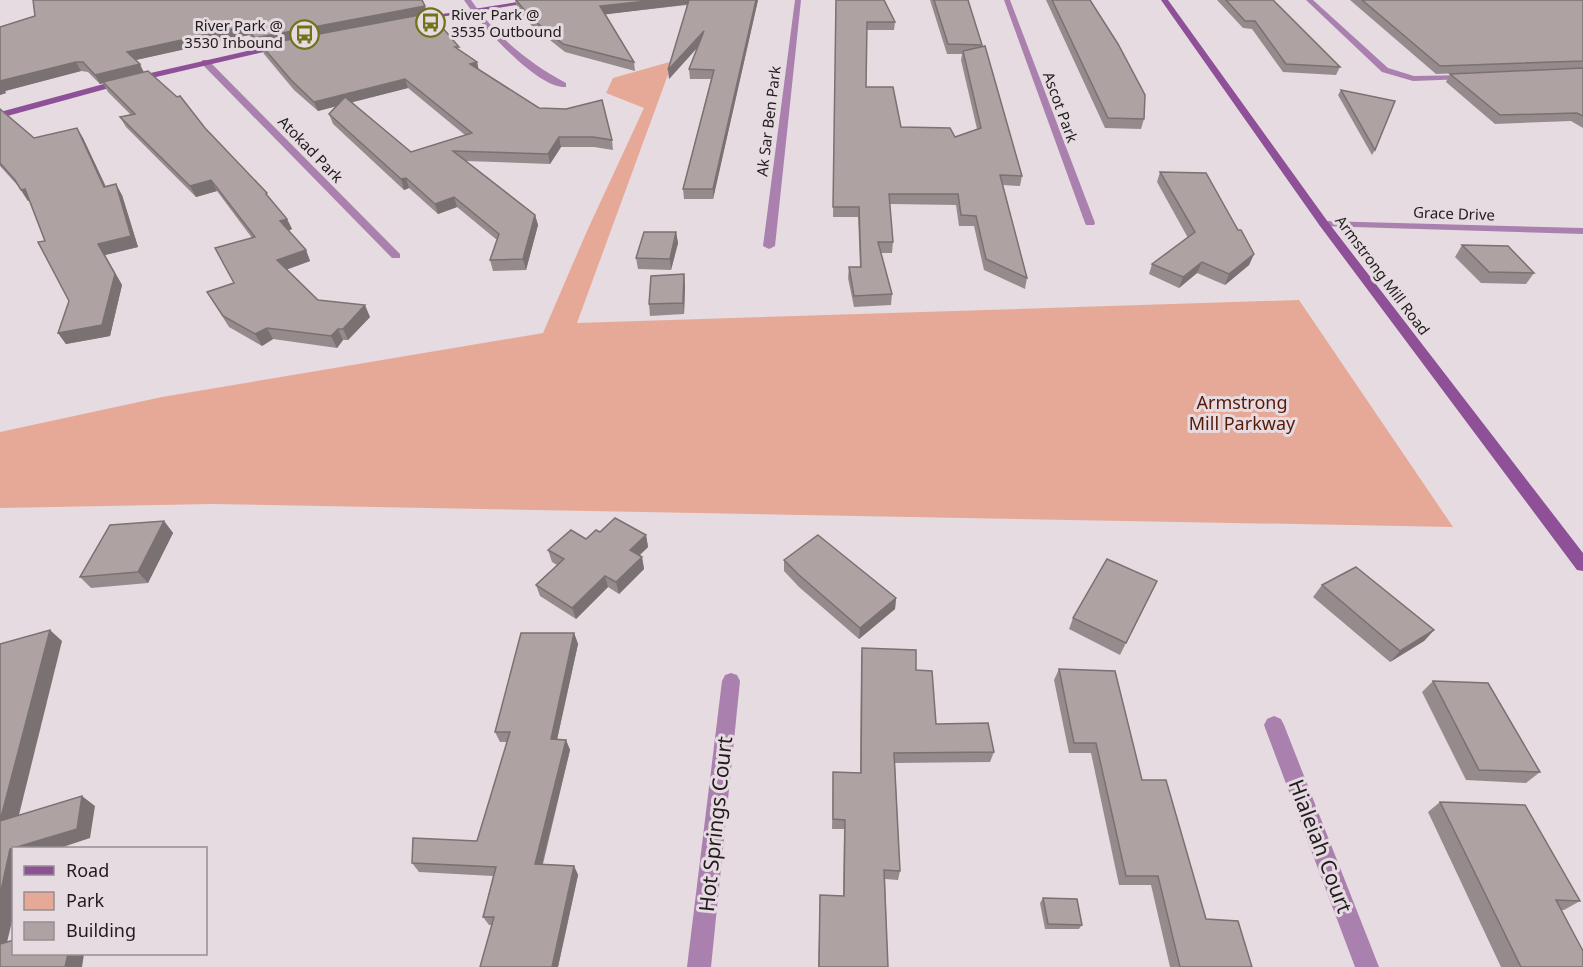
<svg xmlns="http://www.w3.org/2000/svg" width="1583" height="967" viewBox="0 0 1583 967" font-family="'Noto Sans',sans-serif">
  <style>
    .green { fill: #e7a997 }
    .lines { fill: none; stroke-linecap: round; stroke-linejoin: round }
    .street { fill: #aa80af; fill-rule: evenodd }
    .secondary { fill: #8e5097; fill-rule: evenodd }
    .wall { fill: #968b8c; fill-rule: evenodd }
    .shaded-wall { fill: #7a7172 }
    .building { fill: #aea2a3; stroke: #7a7172; stroke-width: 1.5 }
    .labels { text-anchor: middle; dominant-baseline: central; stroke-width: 6; stroke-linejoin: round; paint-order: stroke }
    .far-poi-label { font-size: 15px; fill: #201c1e; stroke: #e6dbe0; text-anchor: start }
    .far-street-label { font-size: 15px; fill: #201c1e; stroke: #e6dbe0 }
    .park-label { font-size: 18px; fill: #561907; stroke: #e6dbe0 }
    .near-street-label { font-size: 21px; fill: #201c1e; stroke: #e6dbe0 }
  </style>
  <rect width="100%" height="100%" fill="#e6dbe0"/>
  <path class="green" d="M 673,61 L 577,323 L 1299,300 L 1453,527 L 212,504 L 0,508 L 0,432 L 162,397 L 543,333 L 587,231 L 644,108 L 606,93 L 613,78 Z"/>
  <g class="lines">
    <g class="street">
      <path d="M 464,0 L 471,0 C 496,36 527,62 566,83 L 566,87 C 537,89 479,23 464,0 Z"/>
      <path d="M 795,0 L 801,0 L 775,246 L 769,249 L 763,246 Z"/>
      <path d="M 1004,0 L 1010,0 L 1095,223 L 1094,225 L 1086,225 L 1085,223 Z"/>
      <path d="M 1306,0 L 1313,0 L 1388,68 L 1414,76 L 1466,75 L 1470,77 L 1466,79 L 1413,81 L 1382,72 Z"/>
      <path d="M 202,60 L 208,60 L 400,254 L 400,258 L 392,258 L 202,64 Z"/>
      <path d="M 1324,221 L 1583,228 L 1583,234 L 1320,226 L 1319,224 Z"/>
      <path d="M 731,673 L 737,675 L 740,681 L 711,967 L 687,967 L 722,681 L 725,675 Z"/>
      <path d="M 1274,716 L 1281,719 L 1284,725 L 1379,967 L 1355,967 L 1264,725 L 1267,719 Z"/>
    </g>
    <g class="secondary">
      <path d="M 530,0 L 547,0 L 415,21 L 411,19 Z"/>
      <path d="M 1161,0 L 1168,0 L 1328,222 L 1583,553 L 1583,571 L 1577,570 L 1320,226 Z"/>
      <path d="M 282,43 L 286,45 L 285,47 L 113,87 L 0,118 L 0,112 L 111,82 Z"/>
    </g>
  </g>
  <g class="wall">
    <path d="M 511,0 L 758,0 L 713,199 L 684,199 L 683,189 L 711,79 L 690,79 L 689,69 L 698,47 L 669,79 L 687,5 L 605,14 L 634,62 L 635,71 L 565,52 L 531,25 L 517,7 L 515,0 Z"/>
    <path d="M 836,0 L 895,22 L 894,30 L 866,30 L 866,87 L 901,127 L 955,137 L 977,129 L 961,60 L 962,54 L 947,54 L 930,0 L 968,0 L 1022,176 L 1020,186 L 1003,185 L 1027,278 L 1025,289 L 984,270 L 974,226 L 959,226 L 956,205 L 890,204 L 893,242 L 892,253 L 881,253 L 892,294 L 891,305 L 854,307 L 848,278 L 849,267 L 860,267 L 858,217 L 833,217 Z"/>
    <path d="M 1046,0 L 1090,0 L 1144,119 L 1141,129 L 1105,128 Z"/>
    <path d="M 1217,0 L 1273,0 L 1340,67 L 1336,75 L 1283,72 L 1252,29 L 1243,28 Z"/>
    <path d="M 1350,0 L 1583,0 L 1583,128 L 1571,121 L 1495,124 L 1446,82 L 1450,74 L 1576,69 L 1436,74 Z"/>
    <path d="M 428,14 L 460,51 L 477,62 L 478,69 L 539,108 L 612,140 L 613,150 L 594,147 L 561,147 L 550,164 L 466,161 L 535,215 L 538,225 L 526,270 L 493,271 L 490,260 L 497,240 L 457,207 L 438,214 L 409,188 L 404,190 L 333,124 L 329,114 L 336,106 L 318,111 L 294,90 L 264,54 L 261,46 L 259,47 L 249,35 L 136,60 L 144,72 L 205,128 L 287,219 L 292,229 L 288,231 L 306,250 L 310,261 L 286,270 L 318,300 L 370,317 L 348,340 L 343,340 L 337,348 L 273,339 L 262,346 L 229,327 L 207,292 L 234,283 L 252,238 L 217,191 L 196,197 L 126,127 L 120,117 L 131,115 L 108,92 L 103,83 L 100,84 L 88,72 L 81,71 L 5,91 L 6,93 L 0,95 L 0,27 ZM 408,88 L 465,135 L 411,152 L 352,102 Z"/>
    <path d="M 1341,90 L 1375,150 L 1372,155 L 1338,95 Z"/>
    <path d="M 0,109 L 34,138 L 77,128 L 83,138 L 106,187 L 122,195 L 138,247 L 105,255 L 122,285 L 110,336 L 66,344 L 58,333 L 69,301 L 30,201 L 28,201 L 19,187 L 0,166 Z"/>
    <path d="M 1160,172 L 1238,230 L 1254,254 L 1249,265 L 1225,285 L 1197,273 L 1179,288 L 1149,274 L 1152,264 L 1188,238 L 1157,182 Z"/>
    <path d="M 676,232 L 678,243 L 671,270 L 638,269 L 636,258 Z"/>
    <path d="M 1462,245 L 1534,273 L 1526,284 L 1481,283 L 1455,257 Z"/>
    <path d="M 684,274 L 685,286 L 684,314 L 650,316 L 649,304 Z"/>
    <path d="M 164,521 L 173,533 L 148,583 L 91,588 L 80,577 Z"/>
    <path d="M 600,532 L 646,535 L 648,547 L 639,556 L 642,557 L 644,569 L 619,594 L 608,587 L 576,619 L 540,596 L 536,585 L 557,565 L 552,562 L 548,550 L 586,539 Z"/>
    <path d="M 784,560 L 896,598 L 895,609 L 859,639 L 799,587 L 784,571 Z"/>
    <path d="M 1157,581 L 1120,655 L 1069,629 L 1073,618 Z"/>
    <path d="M 1322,585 L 1434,630 L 1424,641 L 1390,662 L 1313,597 Z"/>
    <path d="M 574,633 L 578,644 L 557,739 L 566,740 L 570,750 L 543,864 L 574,866 L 578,875 L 558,967 L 480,967 L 492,925 L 489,925 L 483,917 L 493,876 L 419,872 L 412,863 L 477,841 L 507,742 L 500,742 L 495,732 Z"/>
    <path d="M 862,648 L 916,670 L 936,724 L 994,752 L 990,762 L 895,763 L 900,871 L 898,880 L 885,879 L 888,967 L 818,967 L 820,895 L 843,896 L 844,829 L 832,829 L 833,772 L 860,773 L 861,658 Z"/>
    <path d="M 1059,669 L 1142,780 L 1206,919 L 1252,967 L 1170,967 L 1151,885 L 1119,885 L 1091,753 L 1069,753 L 1054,680 Z"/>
    <path d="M 1433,681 L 1540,772 L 1526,783 L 1466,780 L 1422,692 Z"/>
    <path d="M 1440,802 L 1580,901 L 1564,910 L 1561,910 L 1583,967 L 1501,967 L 1428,812 Z"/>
    <path d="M 1043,898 L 1082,925 L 1079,929 L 1045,929 L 1040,903 Z"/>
  </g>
  <g class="shaded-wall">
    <path d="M 656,0 L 690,0 L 690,4 L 601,15 L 600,6 Z"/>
    <path d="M 756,0 L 758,0 L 713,199 L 713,189 Z"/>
    <path d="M 425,6 L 428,14 L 259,47 L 255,38 Z"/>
    <path d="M 245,26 L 249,35 L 131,61 L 127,52 Z"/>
    <path d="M 704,31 L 705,39 L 669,79 L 668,70 Z"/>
    <path d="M 76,62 L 81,71 L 5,91 L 6,93 L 0,95 L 0,81 Z"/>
    <path d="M 477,62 L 479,71 L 470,64 Z"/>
    <path d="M 140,64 L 144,73 L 100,84 L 95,75 Z"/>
    <path d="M 405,79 L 408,88 L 318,111 L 314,102 Z"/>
    <path d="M 77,128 L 83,138 L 111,198 L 104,187 Z"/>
    <path d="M 559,137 L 561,147 L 550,164 L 548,154 Z"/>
    <path d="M 406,178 L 409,188 L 404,190 L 401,179 Z"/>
    <path d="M 211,180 L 217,191 L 196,197 L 190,186 Z"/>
    <path d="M 116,184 L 122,195 L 138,247 L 105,255 L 122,285 L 110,336 L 66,344 L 58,333 L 98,244 Z"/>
    <path d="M 25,189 L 32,200 L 28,201 L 21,190 Z"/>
    <path d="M 454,197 L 457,207 L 438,214 L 435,204 Z"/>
    <path d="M 535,215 L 538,225 L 526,270 L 523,259 Z"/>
    <path d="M 287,219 L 292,229 L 285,232 L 280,221 Z"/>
    <path d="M 676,232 L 678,243 L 671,270 L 670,259 Z"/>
    <path d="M 306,250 L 310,261 L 282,271 L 277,260 Z"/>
    <path d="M 1254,254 L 1249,265 L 1225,285 L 1229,274 Z"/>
    <path d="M 1202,262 L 1197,273 L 1179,288 L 1183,277 Z"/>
    <path d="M 684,274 L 685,286 L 684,314 L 683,303 Z"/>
    <path d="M 365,305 L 370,317 L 348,340 L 343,329 Z"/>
    <path d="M 267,328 L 273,339 L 262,346 L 255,334 Z"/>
    <path d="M 338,329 L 343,340 L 337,348 L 331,336 Z"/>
    <path d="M 164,521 L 173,533 L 148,583 L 138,572 Z"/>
    <path d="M 646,535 L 648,547 L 632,562 L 630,550 Z"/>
    <path d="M 642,557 L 644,569 L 619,594 L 616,582 Z"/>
    <path d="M 605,576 L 608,587 L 576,619 L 572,608 Z"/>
    <path d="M 896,598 L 895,609 L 859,639 L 860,628 Z"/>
    <path d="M 50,630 L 62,641 L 15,831 L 0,821 Z"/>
    <path d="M 1434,630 L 1424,641 L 1390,662 L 1400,651 Z"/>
    <path d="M 574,633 L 578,644 L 555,749 L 551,739 Z"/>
    <path d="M 566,740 L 570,750 L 540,873 L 535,864 Z"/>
    <path d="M 82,796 L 95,806 L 90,838 L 57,849 L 14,849 L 14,913 L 4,955 L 0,953 L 0,895 L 10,849 Z"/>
    <path d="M 574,866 L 578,875 L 558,967 L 552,967 Z"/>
    <path d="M 68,954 L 84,954 L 82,967 L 65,967 Z"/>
  </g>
  <g class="building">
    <path d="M 33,0 L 422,0 L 425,6 L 255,38 L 245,26 L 127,52 L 140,64 L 95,75 L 83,62 L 76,62 L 0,81 L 0,27 L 35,16 Z"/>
    <path d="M 516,0 L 656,0 L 600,6 L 634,62 L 563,44 L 530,17 Z"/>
    <path d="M 689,0 L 756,0 L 713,189 L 683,189 L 714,70 L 689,69 L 704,31 L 668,70 Z"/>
    <path d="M 836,0 L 884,0 L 895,22 L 867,22 L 866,87 L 893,87 L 901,127 L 950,128 L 955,137 L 981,128 L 963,51 L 985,46 L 1022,176 L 1000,175 L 1027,278 L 986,259 L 976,216 L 961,215 L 958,194 L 889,194 L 893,242 L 878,242 L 892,294 L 854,296 L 849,267 L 861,267 L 859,207 L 833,207 Z"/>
    <path d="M 934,0 L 968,0 L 982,45 L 948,44 Z"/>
    <path d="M 1052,0 L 1090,0 L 1118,44 L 1145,95 L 1144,119 L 1108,118 Z"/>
    <path d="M 1226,0 L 1273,0 L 1340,67 L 1286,64 L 1255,21 L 1245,21 Z"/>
    <path d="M 1362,0 L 1583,0 L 1583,61 L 1440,66 Z"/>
    <path d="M 430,13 L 459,47 L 455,47 L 477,62 L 470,64 L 539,108 L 566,109 L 602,100 L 612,140 L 593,137 L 559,137 L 548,154 L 453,151 L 535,215 L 523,259 L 490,260 L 499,234 L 454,197 L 435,204 L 406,178 L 401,179 L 329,114 L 345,97 L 411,152 L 472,133 L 405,79 L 314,102 L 291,80 L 261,45 Z"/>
    <path d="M 1583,68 L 1583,116 L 1577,113 L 1500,115 L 1450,74 Z"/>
    <path d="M 148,71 L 177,97 L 180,96 L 205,128 L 267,193 L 266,194 L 287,219 L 280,221 L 306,250 L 277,260 L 318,300 L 365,305 L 343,329 L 338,329 L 331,336 L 267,328 L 255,334 L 223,316 L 207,292 L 234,283 L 215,248 L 255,237 L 211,180 L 190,186 L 120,117 L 135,114 L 103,82 Z"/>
    <path d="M 1341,90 L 1395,101 L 1375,150 Z"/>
    <path d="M 0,109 L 34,138 L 77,128 L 104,187 L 116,184 L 131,236 L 98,244 L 115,274 L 102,325 L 58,333 L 69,301 L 38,242 L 45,241 L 25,189 L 21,190 L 15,180 L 0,163 Z"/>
    <path d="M 1160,172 L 1206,173 L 1238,230 L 1241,230 L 1254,254 L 1229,274 L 1202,262 L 1183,277 L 1152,264 L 1195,232 Z"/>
    <path d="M 644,232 L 676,232 L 670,259 L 636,258 Z"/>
    <path d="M 1462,245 L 1508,246 L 1534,273 L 1489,272 Z"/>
    <path d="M 684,274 L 683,303 L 649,304 L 651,276 Z"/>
    <path d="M 615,518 L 646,535 L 630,550 L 642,557 L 616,582 L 605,576 L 572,608 L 536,585 L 564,559 L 548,550 L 571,530 L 586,539 L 596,530 L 600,532 Z"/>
    <path d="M 164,521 L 138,572 L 80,577 L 110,525 Z"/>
    <path d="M 818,535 L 896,598 L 860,628 L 799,575 L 784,560 Z"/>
    <path d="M 1107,559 L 1157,581 L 1126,643 L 1073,618 Z"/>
    <path d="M 1356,567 L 1434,630 L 1400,651 L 1322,585 Z"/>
    <path d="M 50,630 L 0,821 L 82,796 L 77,829 L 10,849 L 0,895 L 0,644 Z"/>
    <path d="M 521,633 L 574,633 L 551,739 L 566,740 L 535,864 L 574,866 L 552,967 L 480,967 L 494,917 L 483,917 L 496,867 L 412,863 L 413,838 L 477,841 L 510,732 L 495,732 Z"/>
    <path d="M 862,648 L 916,650 L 916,670 L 932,671 L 936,724 L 988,723 L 994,752 L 894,753 L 900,871 L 884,870 L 888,967 L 819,967 L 820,895 L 844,896 L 845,820 L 833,819 L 833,772 L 861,773 Z"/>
    <path d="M 1059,669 L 1115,671 L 1142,780 L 1166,780 L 1206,919 L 1238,921 L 1252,967 L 1180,967 L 1158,876 L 1126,876 L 1096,743 L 1074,743 Z"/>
    <path d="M 1433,681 L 1488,683 L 1540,772 L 1479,770 Z"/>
    <path d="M 1440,802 L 1525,805 L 1580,901 L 1556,900 L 1583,951 L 1583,967 L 1521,967 Z"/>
    <path d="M 1043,898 L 1077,899 L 1082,925 L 1048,924 Z"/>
    <path d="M 14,940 L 14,954 L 68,954 L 65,967 L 0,967 L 0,944 Z"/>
  </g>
  <defs>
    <symbol id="bus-ring" viewBox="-11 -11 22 22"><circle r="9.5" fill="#e6dbe0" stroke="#727319" stroke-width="1.5"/><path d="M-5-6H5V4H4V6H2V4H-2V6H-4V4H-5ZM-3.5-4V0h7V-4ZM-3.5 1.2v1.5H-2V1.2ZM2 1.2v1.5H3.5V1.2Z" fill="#727319"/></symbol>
  </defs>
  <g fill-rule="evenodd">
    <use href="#bus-ring" x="414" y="6" width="33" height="33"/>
    <use href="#bus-ring" x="288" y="18" width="33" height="33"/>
  </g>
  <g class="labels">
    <g class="far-poi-label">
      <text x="451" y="14">River Park @<tspan x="451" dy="17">3535 Outbound</tspan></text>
      <text x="283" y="25" text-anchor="end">River Park @<tspan x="283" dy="17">3530 Inbound</tspan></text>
    </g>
    <g class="far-street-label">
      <text transform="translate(1061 107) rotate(70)">Ascot Park</text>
      <text transform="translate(768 121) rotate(-83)">Ak Sar Ben Park</text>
      <text transform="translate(311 149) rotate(46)">Atokad Park</text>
      <text transform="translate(1454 213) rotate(2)">Grace Drive</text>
      <text transform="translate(1383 275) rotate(53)">Armstrong Mill Road</text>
    </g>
    <g class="park-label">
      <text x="1242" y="402">Armstrong<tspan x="1242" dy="21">Mill Parkway</tspan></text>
    </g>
    <g class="near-street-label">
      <text transform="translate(715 824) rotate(-84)">Hot Springs Court</text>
      <text transform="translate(1321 846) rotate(69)">Hialeiah Court</text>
    </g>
  </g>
  <rect x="12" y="847" width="195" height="108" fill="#e6dbe0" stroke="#978f92" stroke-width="1.5"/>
  <rect x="24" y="866" width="30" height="9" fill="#8e5097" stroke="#978f92" stroke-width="1.5"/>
  <text x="66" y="877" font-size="18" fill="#201c1e">Road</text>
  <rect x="24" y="892" width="30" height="18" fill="#e7a997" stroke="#978f92" stroke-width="1.5"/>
  <text x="66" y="907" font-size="18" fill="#201c1e">Park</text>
  <rect x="24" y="922" width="30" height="18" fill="#aea2a3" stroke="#978f92" stroke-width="1.5"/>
  <text x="66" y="937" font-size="18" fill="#201c1e">Building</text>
</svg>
